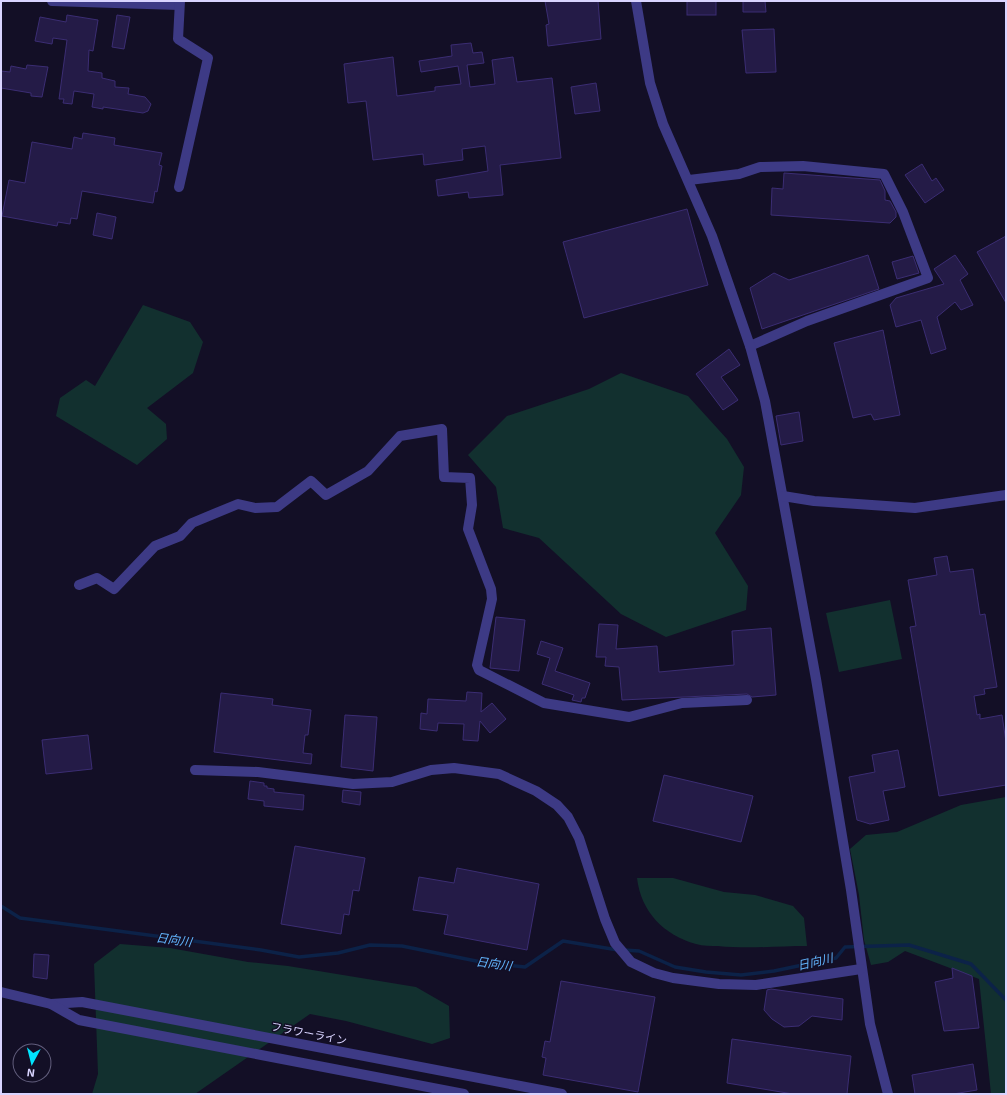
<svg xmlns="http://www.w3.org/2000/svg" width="1007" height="1095" viewBox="0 0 1007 1095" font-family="'Exo 2','Noto Sans JP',sans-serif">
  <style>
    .green { fill: #12302f }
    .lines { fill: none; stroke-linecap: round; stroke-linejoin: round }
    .stream { stroke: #0c2248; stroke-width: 3.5 }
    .building { fill: #241b47; stroke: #3b2d73 }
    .minor { stroke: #3d3a85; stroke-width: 10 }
    .tertiary { stroke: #3d3a85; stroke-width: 10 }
    .labels { text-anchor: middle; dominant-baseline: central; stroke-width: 3; stroke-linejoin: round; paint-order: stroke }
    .street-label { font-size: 11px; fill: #d9d4ff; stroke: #130f26 }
    .water-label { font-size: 12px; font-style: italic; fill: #62b6ff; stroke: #130f26 }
  </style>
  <rect width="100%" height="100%" fill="#130f26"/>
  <g class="green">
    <path d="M 143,305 L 190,322 L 203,342 L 193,373 L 147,408 L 166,424 L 167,439 L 137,465 L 56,416 L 60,398 L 86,380 L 95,386 Z"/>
    <path d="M 621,373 L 688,396 L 727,439 L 744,467 L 741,495 L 715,533 L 748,586 L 746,610 L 666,637 L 621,614 L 539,538 L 503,528 L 496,487 L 468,455 L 507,416 L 589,389 Z"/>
    <path d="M 890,600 L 902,659 L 839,672 L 826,613 Z"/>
    <path d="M 1006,797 L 1006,1094 L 991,1094 L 979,979 L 905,951 L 888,962 L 871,965 L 864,940 L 859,895 L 850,849 L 866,835 L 897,832 L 961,805 Z"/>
    <path d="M 637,878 L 673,878 L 724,892 L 755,895 L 793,906 L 804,918 L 807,946 C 777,946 747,949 718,946 C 711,946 703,946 696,944 C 664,935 641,912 637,878 Z"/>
    <path d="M 120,944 L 170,948 L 248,962 L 288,966 L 416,987 L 449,1006 L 450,1038 L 432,1044 L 346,1021 L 310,1014 L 195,1094 L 92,1094 L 98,1074 L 94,964 Z"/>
  </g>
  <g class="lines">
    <g class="stream">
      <path d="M 1,906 L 20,918 L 261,950 L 299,957 L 338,953 L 370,945 L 402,946 L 486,963 L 525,967 L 563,941 L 618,950"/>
      <path d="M 624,950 L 639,951 L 675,967 L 706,972 L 741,975 L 774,971 L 836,958 L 845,947 L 909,945 L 971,964 L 1006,1000"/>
    </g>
  </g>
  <g class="building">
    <path d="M 545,1 L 598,1 L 601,39 L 548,46 L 546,25 L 549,24 Z"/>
    <rect x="687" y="1" width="29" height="14"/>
    <path d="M 743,1 L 765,1 L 766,12 L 743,12 Z"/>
    <path d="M 67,15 L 98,20 L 93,51 L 89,50 L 88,71 L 102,73 L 102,78 L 115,81 L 115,87 L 129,88 L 128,94 L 145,97 L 151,104 L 148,111 L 143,113 L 103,107 L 103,109 L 92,107 L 94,94 L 74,91 L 72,104 L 63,103 L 64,99 L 59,99 L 67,40 L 53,38 L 52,44 L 35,41 L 40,17 L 66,22 Z"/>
    <path d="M 117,15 L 130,17 L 124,49 L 112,47 Z"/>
    <path d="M 774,29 L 776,72 L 746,73 L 742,30 Z"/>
    <path d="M 471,43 L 473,53 L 482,52 L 484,63 L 467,65 L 470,87 L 495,84 L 492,60 L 513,57 L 517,82 L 552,78 L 561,158 L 500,165 L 503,195 L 469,198 L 468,192 L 438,196 L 436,180 L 488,171 L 485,146 L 462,149 L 463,160 L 424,165 L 423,154 L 373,160 L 366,101 L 348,103 L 344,64 L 393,57 L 397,96 L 435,91 L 435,87 L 461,84 L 458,66 L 421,72 L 419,61 L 452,56 L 451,45 Z"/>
    <path d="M 27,65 L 48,67 L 42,97 L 31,96 L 31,93 L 1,88 L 1,71 L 10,72 L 11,66 L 26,69 Z"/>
    <path d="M 596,83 L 600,111 L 575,114 L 571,87 Z"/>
    <path d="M 83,133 L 115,138 L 114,145 L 162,153 L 159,165 L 162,166 L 157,192 L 155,191 L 153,203 L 82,191 L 77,219 L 71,218 L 70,224 L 58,222 L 57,226 L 2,216 L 9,180 L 25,183 L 32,142 L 72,149 L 74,137 L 82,139 Z"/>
    <path d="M 922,164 L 932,181 L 936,178 L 944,190 L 925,203 L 905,175 Z"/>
    <path d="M 784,173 L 880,180 L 885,191 L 885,200 L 890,201 L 896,212 L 896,217 L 890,223 L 771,215 L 772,188 L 783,189 Z"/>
    <path d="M 687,209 L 708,285 L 584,318 L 563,242 Z"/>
    <path d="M 97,213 L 116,217 L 112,239 L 93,235 Z"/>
    <path d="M 1006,236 L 1006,303 L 977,252 Z"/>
    <path d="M 868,255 L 879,289 L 762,329 L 750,288 L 774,273 L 789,280 Z"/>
    <path d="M 955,255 L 968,274 L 960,280 L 973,305 L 961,310 L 955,302 L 937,317 L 946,349 L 931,354 L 921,320 L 896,327 L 890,305 L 896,298 L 944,284 L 934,269 Z"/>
    <path d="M 913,256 L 919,273 L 897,279 L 892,262 Z"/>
    <path d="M 883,330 L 900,415 L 874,420 L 871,414 L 853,418 L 834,343 Z"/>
    <path d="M 729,349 L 740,365 L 721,377 L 738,400 L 723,410 L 696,374 Z"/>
    <path d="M 799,412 L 803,441 L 781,445 L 776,416 Z"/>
    <path d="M 947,556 L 950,572 L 973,569 L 980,615 L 985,614 L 997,687 L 984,689 L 985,694 L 974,696 L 977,715 L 980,714 L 980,719 L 1002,715 L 1006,742 L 1006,785 L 939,796 L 910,627 L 916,626 L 908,580 L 937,575 L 934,558 Z"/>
    <path d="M 496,617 L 525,620 L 519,671 L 490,668 Z"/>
    <path d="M 599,624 L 618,625 L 616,649 L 657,646 L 659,672 L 734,665 L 732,631 L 771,628 L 776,695 L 752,697 L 747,694 L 622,700 L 619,667 L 605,666 L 606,657 L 596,657 Z"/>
    <path d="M 541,641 L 563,648 L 555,671 L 590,683 L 585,698 L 582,698 L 581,702 L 572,700 L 574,695 L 542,684 L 550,658 L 537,654 Z"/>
    <path d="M 467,692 L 482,693 L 481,712 L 492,703 L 506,719 L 490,733 L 480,721 L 478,741 L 463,740 L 464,724 L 438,723 L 437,731 L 420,729 L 421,713 L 427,714 L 428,699 L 466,701 Z"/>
    <path d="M 221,693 L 273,699 L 272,705 L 311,710 L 308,735 L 305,735 L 303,753 L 312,754 L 311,764 L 214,752 Z"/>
    <path d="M 345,715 L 377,717 L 373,771 L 341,767 Z"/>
    <path d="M 88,735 L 92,769 L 46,774 L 42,740 Z"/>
    <path d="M 898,750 L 905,787 L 883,791 L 889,820 L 870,824 L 857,820 L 849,777 L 875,772 L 872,755 Z"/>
    <path d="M 664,775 L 753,796 L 741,842 L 653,821 Z"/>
    <path d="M 250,781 L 264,783 L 264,786 L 267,786 L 267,788 L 274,789 L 274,792 L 304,795 L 303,810 L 264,806 L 264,801 L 248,799 Z"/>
    <path d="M 343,790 L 361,792 L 360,805 L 342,802 Z"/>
    <path d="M 295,846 L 365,858 L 359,891 L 353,890 L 349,915 L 344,914 L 341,934 L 281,924 Z"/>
    <path d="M 457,868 L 539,884 L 527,950 L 444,934 L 448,915 L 413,910 L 419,877 L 454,883 Z"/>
    <path d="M 34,954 L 49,955 L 47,979 L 33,977 Z"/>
    <path d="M 952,968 L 972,976 L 979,1028 L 944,1031 L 935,982 L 953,978 Z"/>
    <path d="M 561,981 L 655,997 L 638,1092 L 543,1075 L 546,1058 L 542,1057 L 545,1041 L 550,1042 Z"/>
    <path d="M 771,989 L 843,999 L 842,1020 L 812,1016 L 799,1026 L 784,1027 L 772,1019 L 764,1010 L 767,990 Z"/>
    <path d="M 732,1039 L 851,1056 L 847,1094 L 793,1094 L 727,1083 Z"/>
    <path d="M 973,1064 L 977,1090 L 953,1094 L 915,1094 L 912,1075 Z"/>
  </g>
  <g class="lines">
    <g class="minor">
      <path d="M 52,1 L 179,5"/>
      <path d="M 689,180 L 739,174 L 760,167 L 803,166 L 884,174 L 903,212 L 928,278 L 807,321 L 750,346"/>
      <path d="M 179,187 L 208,58 L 178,39 L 180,1"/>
      <path d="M 79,585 L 97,578 L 114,589 L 155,546 L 180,536 L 192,523 L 238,504 L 255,508 L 277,507 L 311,481 L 326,495 L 368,471 L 400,436 L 442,429 L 444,477 L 470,478 L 472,505 L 468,529 L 491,589 L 492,599 L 477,665 L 479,670 L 544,703 L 629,717 L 682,703 L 747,700"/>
    </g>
    <g class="tertiary">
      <path d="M 636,1 L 650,83 L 663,124 L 712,236 L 750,346 L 765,401 L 816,679 L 851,890 L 870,1024 L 888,1094"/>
      <path d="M 783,496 L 814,501 L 915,508 L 1006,495"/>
      <path d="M 195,770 L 258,772 L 353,784 L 392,782 L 431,770 L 454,768 L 499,774 L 536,791 L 557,805 L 568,817 L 579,838 L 605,919 L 615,943 L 631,962 L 654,973 L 673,978 L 719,984 L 756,985 L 861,969"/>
      <path d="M 1,992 L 51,1004 L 82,1002 L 562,1094"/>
      <path d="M 51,1004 L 79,1020 L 464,1094"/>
    </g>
  </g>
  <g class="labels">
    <g class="street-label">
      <text transform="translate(309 1033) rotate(11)">フラワーライン</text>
    </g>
    <g class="water-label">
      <text transform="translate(174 939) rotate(8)">日向川</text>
      <text transform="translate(815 961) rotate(-13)">日向川</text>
      <text transform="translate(494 963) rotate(8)">日向川</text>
    </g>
  </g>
  <rect width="1007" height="1095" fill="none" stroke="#d9d4ff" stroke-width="4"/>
  <g transform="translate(32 1063) rotate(187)"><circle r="19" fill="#130f26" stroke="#625e7d"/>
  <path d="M0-3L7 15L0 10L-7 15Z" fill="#00e5ff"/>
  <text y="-6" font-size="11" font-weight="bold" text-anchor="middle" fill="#d9d4ff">N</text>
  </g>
</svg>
